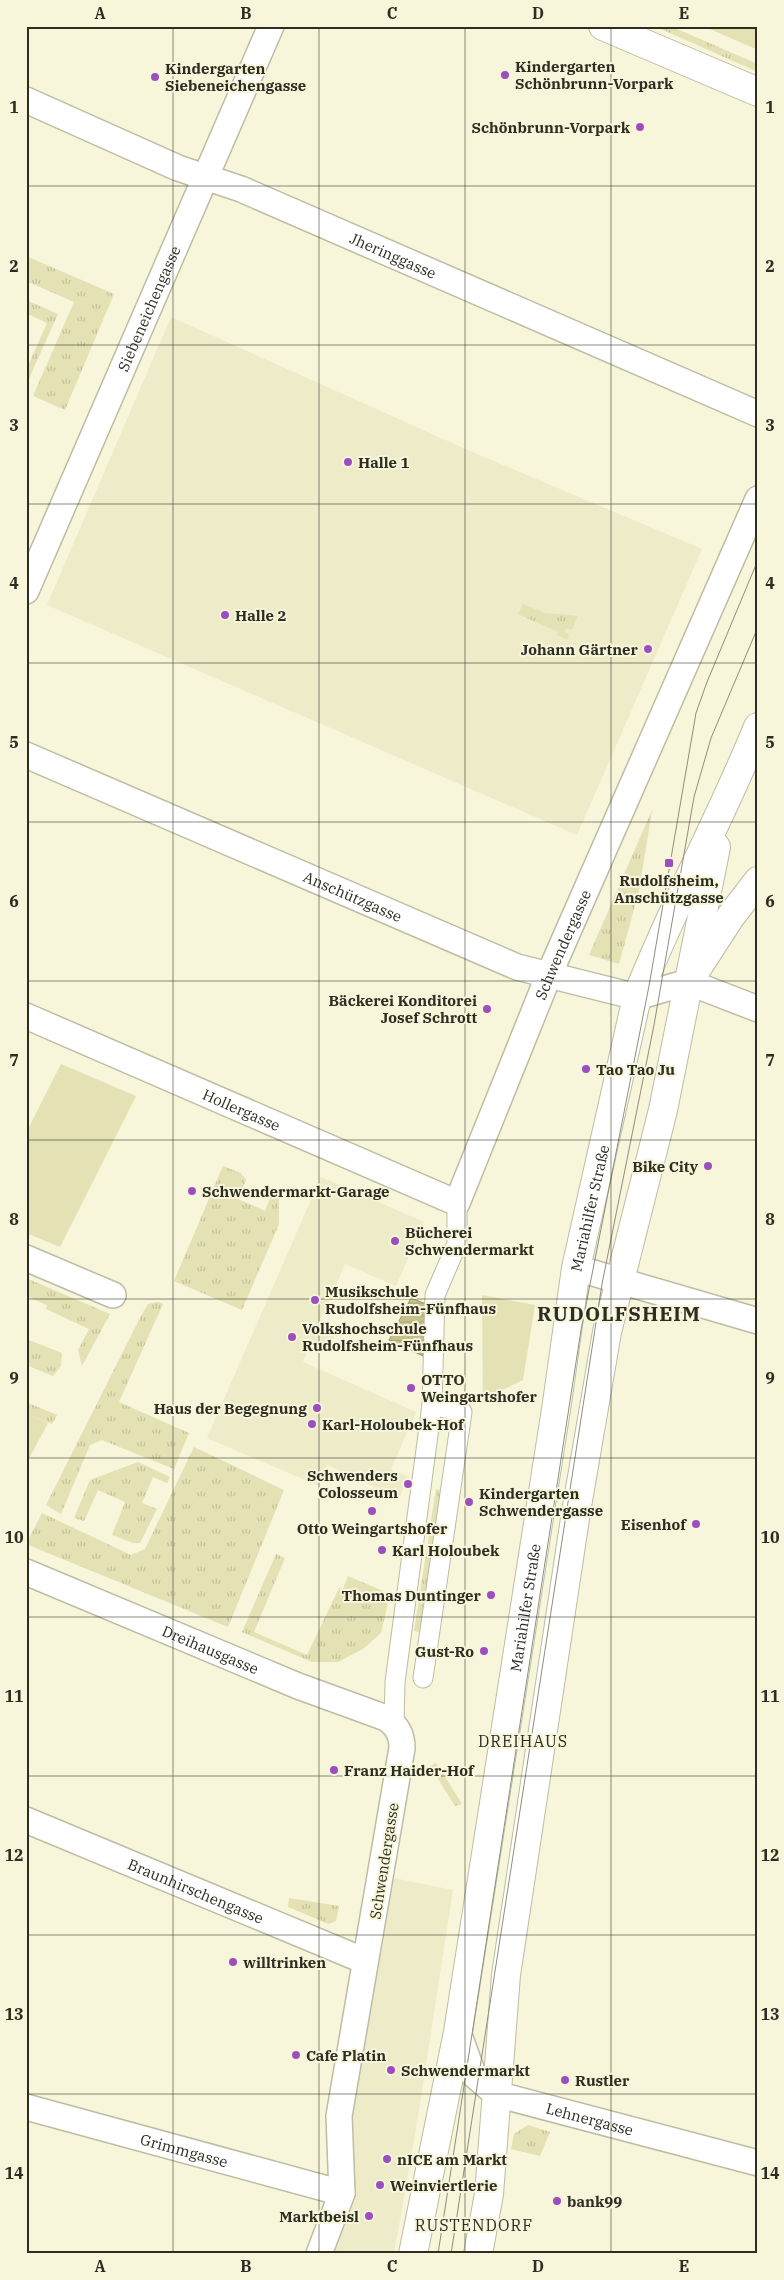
<svg xmlns="http://www.w3.org/2000/svg" width="784" height="2280" viewBox="0 0 784 2280" font-family="'IBM Plex Serif',serif">
  <style>
    .built { fill: #edebc8 }
    .grass { fill: url(#grass-tufts) }
    .green { fill: #e4e1b4 }
    .water { fill: url(#water-rules); stroke: #99956b }
    .lines { fill: none; stroke-linecap: round; stroke-linejoin: round }
    .pedestrian-casing { stroke: #bebca2; stroke-width: 21 }
    .minor-casing { stroke: #bebca2; stroke-width: 28 }
    .tertiary-casing { stroke: #bebca2; stroke-width: 30 }
    .secondary-casing { stroke: #bebca2; stroke-width: 30 }
    .pedestrian { stroke: #fff; stroke-width: 19 }
    .minor { stroke: #fff; stroke-width: 25 }
    .tertiary { stroke: #fff; stroke-width: 28 }
    .secondary { stroke: #fff; stroke-width: 28 }
    .tram { stroke: #8f8e7b; stroke-width: 1 }
    .grid { fill: none; stroke: #2d2d22; stroke-width: 1; stroke-opacity: 0.55 }
    .poi-dot { fill: #9c4ebf; stroke: #f7f5da; stroke-width: 2 }
    .labels { text-anchor: middle; dominant-baseline: central; stroke-width: 4; stroke-linejoin: round; paint-order: stroke }
    .poi-label { font-size: 15px; font-weight: bold; fill: #2d2d22; stroke: #f7f5da; text-anchor: start }
    .street-label { font-size: 15px; fill: #2d2d22; stroke: #f7f5da }
    .neighbourhood-label { font-size: 16px; letter-spacing: 1px; fill: #2d2d22; stroke: #f7f5da }
    .district-label { font-size: 20px; font-weight: bold; letter-spacing: 1px; fill: #2d2d22; stroke: #f7f5da }
    .neatline { fill: none; stroke: #2d2d22; stroke-width: 2 }
    .grid-label { font-size: 16px; text-anchor: middle; font-weight: bold; fill: #2d2d22 }
  </style>
  <defs>
    <pattern id="grass-tufts" width="24" height="20" patternUnits="userSpaceOnUse" patternTransform="scale(1.25)"><rect width="24" height="20" fill="#e4e1b4"/><path d="M3 7l-1-3M5 7V3M7 7l1-3M15 17l-1-3M17 17v-4M19 17l1-3" fill="none" stroke="#c4c19a"/></pattern>
    <pattern id="water-rules" width="6" height="5" patternUnits="userSpaceOnUse" patternTransform="scale(1.25)"><rect width="6" height="5" fill="#c7c28a"/><path d="M0 2.5h6" fill="none" stroke="#aba777"/></pattern>
  </defs>
  <rect width="100%" height="100%" fill="#f7f5da"/>
  <g class="built">
    <path d="M 171,317 L 470,451 L 702,549 L 577,835 L 47,605 Z"/>
    <path d="M 321,1177 L 424,1222 L 396,1286 L 345,1264 L 318,1326 L 335,1334 L 327,1353 L 309,1345 L 303,1362 L 416,1412 L 391,1469 L 409,1477 L 399,1498 L 327,1465 L 317,1485 L 207,1438 Z"/>
    <path d="M 393,1878 L 453,1890 L 417,2123 L 394,2254 L 331,2254 L 354,2192 L 353,2097 L 362,2029 L 382,1950 Z"/>
  </g>
  <g class="grass">
    <path d="M 654,26 L 670,26 L 758,64 L 758,72 Z"/>
    <path d="M 26,256 L 114,294 L 65,410 L 33,396 L 74,302 L 26,281 Z"/>
    <path d="M 26,300 L 58,314 L 26,385 L 26,370 L 47,323 L 26,313 Z"/>
    <path d="M 523,604 L 545,613 L 578,616 L 572,630 L 566,628 L 564,632 L 569,635 L 567,640 L 557,635 L 558,632 L 518,614 Z"/>
    <path d="M 652,810 L 639,891 L 619,964 L 589,955 Z"/>
    <path d="M 223,1166 L 241,1173 L 246,1180 L 238,1199 L 265,1211 L 271,1196 L 279,1199 L 279,1224 L 242,1310 L 174,1281 Z"/>
    <path d="M 26,1278 L 110,1314 L 82,1366 L 78,1350 L 89,1329 L 46,1309 L 47,1305 L 26,1296 Z"/>
    <path d="M 158,1302 L 163,1304 L 119,1402 L 189,1433 L 174,1469 L 102,1440 L 90,1445 L 61,1514 L 46,1505 L 142,1314 L 148,1304 Z"/>
    <path d="M 26,1339 L 62,1353 L 61,1366 L 53,1376 L 26,1365 Z"/>
    <path d="M 26,1402 L 57,1415 L 52,1424 L 26,1414 Z"/>
    <path d="M 194,1447 L 284,1490 L 228,1627 L 26,1544 L 42,1513 L 131,1555 L 145,1549 Z"/>
    <path d="M 138,1462 L 170,1477 L 167,1483 L 153,1477 L 142,1503 L 157,1509 L 140,1543 L 133,1543 L 112,1535 L 125,1502 L 98,1490 L 84,1521 L 74,1518 L 90,1480 Z"/>
    <path d="M 436,1489 L 442,1491 L 420,1632 L 414,1631 Z"/>
    <path d="M 276,1554 L 285,1558 L 254,1632 L 307,1655 L 339,1588 L 343,1589 L 348,1576 L 390,1594 L 381,1633 L 363,1649 L 338,1662 L 312,1662 L 242,1632 Z"/>
    <path d="M 436,1763 L 462,1804 L 455,1806 L 430,1766 Z"/>
    <path d="M 289,1898 L 339,1906 L 336,1921 L 329,1924 L 288,1907 Z"/>
    <path d="M 528,2125 L 550,2132 L 540,2156 L 511,2149 L 514,2134 Z"/>
  </g>
  <g class="green">
    <path d="M 703,26 L 758,26 L 758,50 Z"/>
    <path d="M 61,1064 L 136,1096 L 60,1247 L 26,1233 L 26,1133 Z"/>
    <path d="M 482,1295 L 535,1305 L 523,1380 L 502,1390 L 483,1403 Z"/>
    <path d="M 26,1414 L 48,1423 L 26,1464 Z"/>
  </g>
  <path class="water" d="M 411,1298 L 426,1304 L 423,1356 L 389,1340 Z"/>
  <g class="lines">
    <defs>
      <g id="pedestrian">
        <path d="M 423,1678 L 462,1412 L 432,1405"/>
        <path d="M 394,1724 L 395,1682 L 432,1405 L 435,1295 L 457,1244 L 457,1203"/>
      </g>
      <g id="minor">
        <path id="s1" d="M 26,100 L 178,168 L 241,189 L 758,414"/>
        <path id="s2" d="M 26,591 L 271,26"/>
        <path id="s3" d="M 26,755 L 517,967 L 637,997 L 688,982 L 758,1009"/>
        <path id="s4" d="M 26,1016 L 457,1203 L 548,977 L 758,499"/>
        <path d="M 26,1258 L 113,1295"/>
        <path d="M 576,1268 L 758,1321"/>
        <path id="s5" d="M 26,1572 L 298,1686 L 386,1718 C 397,1726 402,1734 402,1748 L 339,2116 L 342,2193 L 319,2254"/>
        <path id="s6" d="M 26,1820 L 365,1961"/>
        <path id="s7" d="M 458,2032 L 473,2074 L 496,2094 L 758,2163"/>
        <path id="s8" d="M 26,2107 L 342,2193"/>
      </g>
      <g id="tertiary">
        <path d="M 696,970 L 731,916 L 758,881"/>
        <path id="s9" d="M 413,2254 L 458,2032 L 557,1403 L 576,1268 L 637,997 C 673,905 721,818 758,727"/>
        <path d="M 478,2254 L 489,2194 L 506,1975 L 576,1512 L 607,1332 L 663,1110 L 716,847"/>
      </g>
      <path id="secondary" d="M 603,26 L 758,92"/>
    </defs>
    <use href="#pedestrian" class="pedestrian-casing"/>
    <use href="#minor" class="minor-casing"/>
    <use href="#tertiary" class="tertiary-casing"/>
    <use href="#secondary" class="secondary-casing"/>
    <use href="#pedestrian" class="pedestrian"/>
    <use href="#minor" class="minor"/>
    <use href="#tertiary" class="tertiary"/>
    <use href="#secondary" class="secondary"/>
    <g class="tram">
      <path d="M 438,2254 L 581,1330 L 649,986 L 696,713 L 707,682 L 758,560"/>
      <path d="M 451,2254 L 602,1284 L 654,1025 L 694,797 L 711,738 L 758,627"/>
    </g>
  </g>
  <path class="grid" d="M 173,26 L 173,2254M 319,26 L 319,2254M 465,26 L 465,2254M 611,26 L 611,2254M 26,186 L 758,186M 26,345 L 758,345M 26,504 L 758,504M 26,663 L 758,663M 26,822 L 758,822M 26,981 L 758,981M 26,1140 L 758,1140M 26,1299 L 758,1299M 26,1458 L 758,1458M 26,1617 L 758,1617M 26,1776 L 758,1776M 26,1935 L 758,1935M 26,2094 L 758,2094"/>
  <g class="poi-dot">
    <circle cx="505" cy="75" r="5"/>
    <circle cx="155" cy="77" r="5"/>
    <circle cx="640" cy="127" r="5"/>
    <circle cx="348" cy="462" r="5"/>
    <circle cx="225" cy="615" r="5"/>
    <circle cx="648" cy="649" r="5"/>
    <rect x="664" y="858" width="10" height="10" rx="2.5"/>
    <circle cx="487" cy="1009" r="5"/>
    <circle cx="586" cy="1069" r="5"/>
    <circle cx="708" cy="1166" r="5"/>
    <circle cx="192" cy="1191" r="5"/>
    <circle cx="395" cy="1241" r="5"/>
    <circle cx="315" cy="1300" r="5"/>
    <circle cx="292" cy="1337" r="5"/>
    <circle cx="411" cy="1388" r="5"/>
    <circle cx="317" cy="1408" r="5"/>
    <circle cx="312" cy="1424" r="5"/>
    <circle cx="408" cy="1484" r="5"/>
    <circle cx="469" cy="1502" r="5"/>
    <circle cx="372" cy="1511" r="5"/>
    <circle cx="696" cy="1524" r="5"/>
    <circle cx="382" cy="1550" r="5"/>
    <circle cx="491" cy="1595" r="5"/>
    <circle cx="484" cy="1651" r="5"/>
    <circle cx="334" cy="1770" r="5"/>
    <circle cx="233" cy="1962" r="5"/>
    <circle cx="296" cy="2055" r="5"/>
    <circle cx="391" cy="2070" r="5"/>
    <circle cx="565" cy="2080" r="5"/>
    <circle cx="387" cy="2159" r="5"/>
    <circle cx="380" cy="2185" r="5"/>
    <circle cx="557" cy="2201" r="5"/>
    <circle cx="369" cy="2216" r="5"/>
  </g>
  <g class="labels">
    <g class="poi-label">
      <text x="515" y="66">Kindergarten<tspan x="515" dy="17">Schönbrunn-Vorpark</tspan></text>
      <text x="165" y="68">Kindergarten<tspan x="165" dy="17">Siebeneichengasse</tspan></text>
      <text x="630" y="127" text-anchor="end">Schönbrunn-Vorpark</text>
      <text x="358" y="462">Halle 1</text>
      <text x="235" y="615">Halle 2</text>
      <text x="638" y="649" text-anchor="end">Johann Gärtner</text>
      <text x="669" y="880" text-anchor="middle">Rudolfsheim,<tspan x="669" dy="17">Anschützgasse</tspan></text>
      <text x="477" y="1000" text-anchor="end">Bäckerei Konditorei<tspan x="477" dy="17">Josef Schrott</tspan></text>
      <text x="596" y="1069">Tao Tao Ju</text>
      <text x="698" y="1166" text-anchor="end">Bike City</text>
      <text x="202" y="1191">Schwendermarkt-Garage</text>
      <text x="405" y="1232">Bücherei<tspan x="405" dy="17">Schwendermarkt</tspan></text>
      <text x="325" y="1291">Musikschule<tspan x="325" dy="17">Rudolfsheim-Fünfhaus</tspan></text>
      <text x="302" y="1328">Volkshochschule<tspan x="302" dy="17">Rudolfsheim-Fünfhaus</tspan></text>
      <text x="421" y="1379">OTTO<tspan x="421" dy="17">Weingartshofer</tspan></text>
      <text x="307" y="1408" text-anchor="end">Haus der Begegnung</text>
      <text x="322" y="1424">Karl-Holoubek-Hof</text>
      <text x="398" y="1475" text-anchor="end">Schwenders<tspan x="398" dy="17">Colosseum</tspan></text>
      <text x="479" y="1493">Kindergarten<tspan x="479" dy="17">Schwendergasse</tspan></text>
      <text x="686" y="1524" text-anchor="end">Eisenhof</text>
      <text x="372" y="1528" text-anchor="middle">Otto Weingartshofer</text>
      <text x="392" y="1550">Karl Holoubek</text>
      <text x="481" y="1595" text-anchor="end">Thomas Duntinger</text>
      <text x="474" y="1651" text-anchor="end">Gust-Ro</text>
      <text x="344" y="1770">Franz Haider-Hof</text>
      <text x="243" y="1962">willtrinken</text>
      <text x="306" y="2055">Cafe Platin</text>
      <text x="401" y="2070">Schwendermarkt</text>
      <text x="575" y="2080">Rustler</text>
      <text x="397" y="2159">nICE am Markt</text>
      <text x="390" y="2185">Weinviertlerie</text>
      <text x="567" y="2201">bank99</text>
      <text x="359" y="2216" text-anchor="end">Marktbeisl</text>
    </g>
    <g class="street-label">
      <text stroke="none"><textPath href="#s1" startOffset="399">Jheringgasse</textPath></text>
      <text stroke="none"><textPath href="#s2" startOffset="308">Siebeneichengasse</textPath></text>
      <text stroke="none"><textPath href="#s3" startOffset="356">Anschützgasse</textPath></text>
      <text stroke="none"><textPath href="#s4" startOffset="749">Schwendergasse</textPath></text>
      <text stroke="none"><textPath href="#s4" startOffset="235">Hollergasse</textPath></text>
      <text stroke="none"><textPath href="#s9" startOffset="1061">Mariahilfer Straße</textPath></text>
      <text stroke="none"><textPath href="#s9" startOffset="656">Mariahilfer Straße</textPath></text>
      <text stroke="none"><textPath href="#s5" startOffset="200">Dreihausgasse</textPath></text>
      <text transform="translate(384 1861) rotate(-81)">Schwendergasse</text>
      <text stroke="none"><textPath href="#s6" startOffset="184">Braunhirschengasse</textPath></text>
      <text stroke="none"><textPath href="#s7" startOffset="172">Lehnergasse</textPath></text>
      <text stroke="none"><textPath href="#s8" startOffset="164">Grimmgasse</textPath></text>
    </g>
    <g class="neighbourhood-label">
      <text x="523" y="1741">DREIHAUS</text>
      <text x="474" y="2225">RUSTENDORF</text>
    </g>
    <g class="district-label">
      <text x="619" y="1313">RUDOLFSHEIM</text>
    </g>
  </g>
  <rect width="784" height="2280" fill="none" stroke="#f7f5da" stroke-width="55"/>
  <rect x="28" y="28" width="728" height="2224" class="neatline"/>
  <g class="grid-label">
    <text x="100" y="19">A</text>
    <text x="246" y="19">B</text>
    <text x="392" y="19">C</text>
    <text x="538" y="19">D</text>
    <text x="684" y="19">E</text>
    <text x="14" y="113">1</text>
    <text x="770" y="113">1</text>
    <text x="14" y="272">2</text>
    <text x="770" y="272">2</text>
    <text x="14" y="431">3</text>
    <text x="770" y="431">3</text>
    <text x="14" y="589">4</text>
    <text x="770" y="589">4</text>
    <text x="14" y="748">5</text>
    <text x="770" y="748">5</text>
    <text x="14" y="907">6</text>
    <text x="770" y="907">6</text>
    <text x="14" y="1066">7</text>
    <text x="770" y="1066">7</text>
    <text x="14" y="1225">8</text>
    <text x="770" y="1225">8</text>
    <text x="14" y="1384">9</text>
    <text x="770" y="1384">9</text>
    <text x="14" y="1543">10</text>
    <text x="770" y="1543">10</text>
    <text x="14" y="1702">11</text>
    <text x="770" y="1702">11</text>
    <text x="14" y="1861">12</text>
    <text x="770" y="1861">12</text>
    <text x="14" y="2020">13</text>
    <text x="770" y="2020">13</text>
    <text x="14" y="2179">14</text>
    <text x="770" y="2179">14</text>
    <text x="100" y="2272">A</text>
    <text x="246" y="2272">B</text>
    <text x="392" y="2272">C</text>
    <text x="538" y="2272">D</text>
    <text x="684" y="2272">E</text>
  </g>
</svg>
